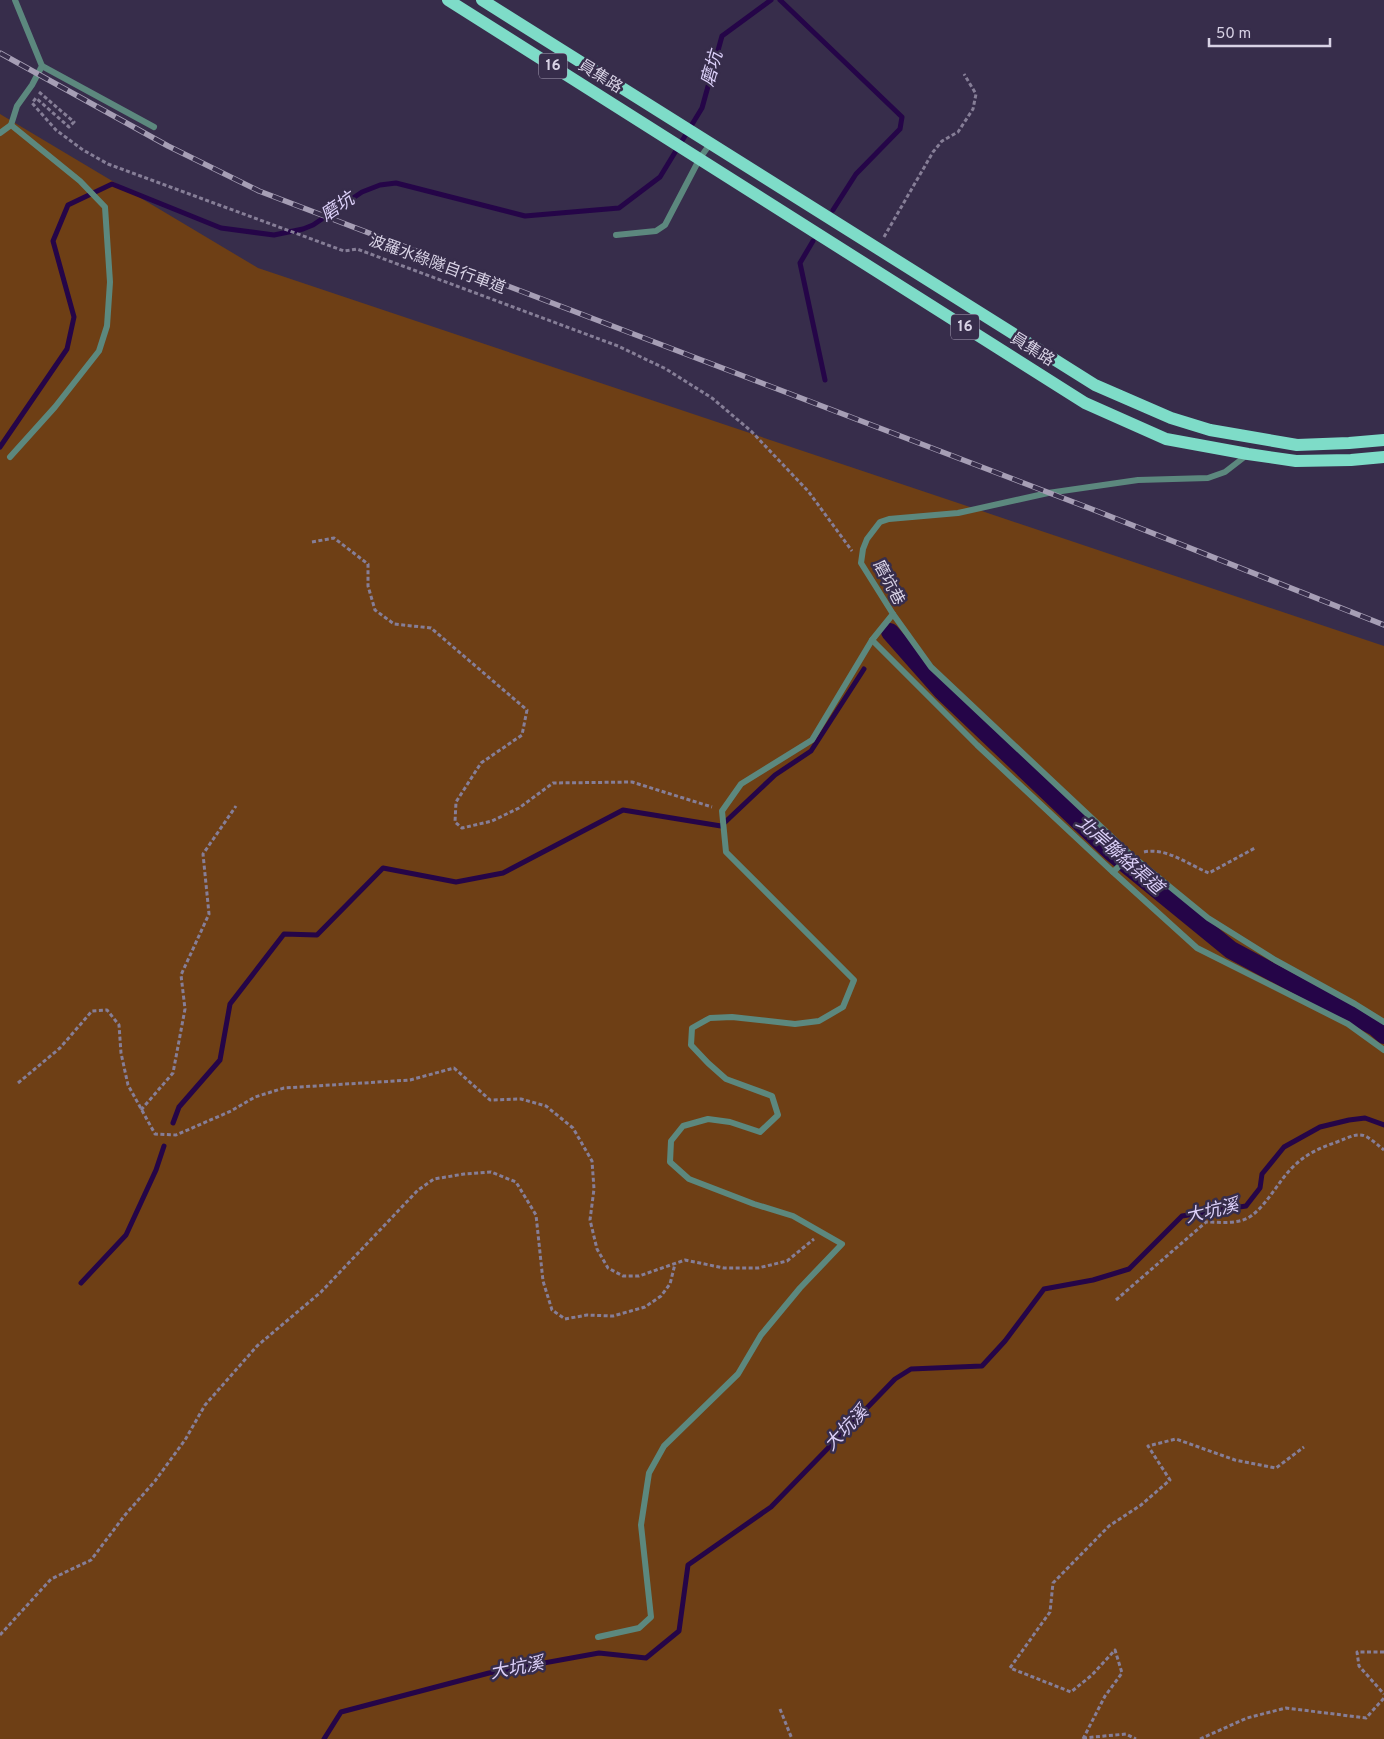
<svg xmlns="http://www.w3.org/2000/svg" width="1384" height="1739" viewBox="0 0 1384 1739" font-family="Overpass,'Noto Sans TC',sans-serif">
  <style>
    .green { fill: #6e3f15 }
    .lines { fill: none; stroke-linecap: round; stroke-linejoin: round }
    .stream { stroke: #250548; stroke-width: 5 }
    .canal { stroke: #250548; stroke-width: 18 }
    .path { stroke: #867e97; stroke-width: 3; stroke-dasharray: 4 2.5; stroke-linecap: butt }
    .lane { stroke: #5c887e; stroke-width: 6 }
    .primary { stroke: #7edcc8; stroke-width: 12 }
    .rail-casing { stroke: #a69eb5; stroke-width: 5.5 }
    .rail { stroke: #372d4b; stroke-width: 4; stroke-dasharray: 11; stroke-linecap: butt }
    .labels { text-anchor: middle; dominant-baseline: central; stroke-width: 5; stroke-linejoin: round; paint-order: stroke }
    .shield { fill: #372d4b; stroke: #a8a0b7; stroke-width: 1 }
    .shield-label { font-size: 15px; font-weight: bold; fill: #d8d2e5 }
    .street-label { font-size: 16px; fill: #d8d2e5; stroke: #372d4b }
    .water-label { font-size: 18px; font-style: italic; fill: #dcd0f9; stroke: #372d4b }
  </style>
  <rect width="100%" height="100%" fill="#372d4b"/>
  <path class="green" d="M 0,114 L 258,268 L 1384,646 L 1384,1739 L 0,1739 Z"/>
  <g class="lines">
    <g class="stream">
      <path d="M 780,0 L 902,117 L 900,129 L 856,174 L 833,210"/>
      <path d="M 813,241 L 800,263 L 825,380"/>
      <path d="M 0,447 L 67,349 L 74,317 L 53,241 L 68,205 L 112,184 L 221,228 L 274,235 L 303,229 L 313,225 L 362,192 L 380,185 L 396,183 L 525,216 L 619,208 L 660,177 L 702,108 L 722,36 L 771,0"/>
      <path d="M 173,1123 L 179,1107 L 220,1060 L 230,1004 L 284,934 L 317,935 L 383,868 L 456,882 L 503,873 L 623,810 L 721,826 L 775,775 L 811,751 L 864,669"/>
      <path d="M 81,1283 L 126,1235 L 156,1170 L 164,1146"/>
      <path d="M 324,1739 L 341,1712 L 489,1673 L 599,1653 L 646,1658 L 679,1631 L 688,1565 L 771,1507 L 895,1379 L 911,1369 L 982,1366 L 1005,1341 L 1044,1289 L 1093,1280 L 1129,1269 L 1182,1216 L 1246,1206 L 1260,1188 L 1262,1174 L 1284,1147 L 1320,1127 L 1349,1120 L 1365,1118 L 1384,1125"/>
    </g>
    <path class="canal" d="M 890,632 L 942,691 L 1111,852 L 1231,950 L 1375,1027 L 1384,1035"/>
    <g class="path">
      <path d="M 39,92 L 74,122 L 69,127 L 36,98 L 32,103 L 56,130 L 83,150 L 108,164 L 344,251 L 357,249 L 618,346 L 666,369 L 712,398 L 751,431 L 808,491 L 852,551"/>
      <path d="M 884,237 L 933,152 L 942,141 L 958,132 L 973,109 L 976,94 L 964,74"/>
      <path d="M 312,542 L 334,538 L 368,564 L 368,586 L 375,610 L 394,624 L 431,628 L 527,710 L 522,735 L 481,763 L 456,802 L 455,822 L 462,828 L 492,821 L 519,808 L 553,783 L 632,782 L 712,807"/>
      <path d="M 1144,852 C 1166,847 1189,865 1209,873 L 1255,848"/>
      <path d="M 18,1083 L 60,1048 L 92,1011 L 107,1010 L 119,1025 L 121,1053 L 128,1085 L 155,1134 L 176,1135 L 231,1111 L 255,1097 L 284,1088 L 410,1080 L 454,1068 L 490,1100 L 521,1099 L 546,1106 L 573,1128 L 592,1161 L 594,1189 L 590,1220 L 597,1249 L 608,1268 L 623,1276 L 639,1276 L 685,1260 L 724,1268 L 758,1268 L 787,1261 L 814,1239"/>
      <path d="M 141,1110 L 173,1073 L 185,1009 L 181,975 L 209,914 L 203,854 L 236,806"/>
      <path d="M 1116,1300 L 1206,1222 C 1220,1222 1238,1225 1251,1216 C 1269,1203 1279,1179 1296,1164 C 1308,1153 1322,1147 1337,1142 C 1363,1131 1362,1132 1384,1150"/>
      <path d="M 0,1635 L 51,1579 L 91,1560 L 125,1515 L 155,1481 L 185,1440 L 205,1405 L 257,1346 L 321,1292 L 418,1190 L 434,1179 L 464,1174 L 491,1172 L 516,1182 L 536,1215 L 543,1281 L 552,1310 L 565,1319 L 587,1315 L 613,1316 L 645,1307 L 661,1296 L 670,1284 L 675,1264"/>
      <path d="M 1384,1652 L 1357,1652 L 1359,1666 L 1384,1694"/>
      <path d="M 780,1709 L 792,1739"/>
      <path d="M 1083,1738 L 1126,1734 L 1136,1739"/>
      <path d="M 1083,1739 L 1105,1696 L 1122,1673 L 1115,1650 L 1092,1675 L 1071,1692 L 1010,1668 L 1050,1612 L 1053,1583 L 1109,1526 L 1141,1505 L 1170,1480 L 1148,1446 L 1176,1439 L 1235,1460 L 1276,1468 L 1304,1447"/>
      <path d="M 1200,1739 L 1247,1718 L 1286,1708 L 1366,1718 L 1384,1698"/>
    </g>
    <g class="lane">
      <path d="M 42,66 L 154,127"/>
      <path d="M 0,133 L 11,125 L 17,106 L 32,85 L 42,66 L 15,0"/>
      <path d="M 616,235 L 656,231 L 665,225 L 700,158 L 710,144"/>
      <path d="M 1247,455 L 1225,472 L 1208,478 L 1138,480 L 1048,493 L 958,513 L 889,519 L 880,522 L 867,539 L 863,549 L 861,563 L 893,614 L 931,667 L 1131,855 L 1208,918 L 1275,960 L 1355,1004 L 1384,1022"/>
      <path d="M 10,457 L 55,407 L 99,351 L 107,326 L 110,282 L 105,207 L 80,181 L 11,125"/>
      <path d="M 872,640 L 977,745 L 1113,872 L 1197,948 L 1348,1024 L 1384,1050"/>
      <path d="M 1113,872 L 1131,855"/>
      <path d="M 598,1637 L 639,1628 L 651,1617 L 641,1525 L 649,1473 L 664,1446 L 738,1374 L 761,1335 L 800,1288 L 842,1244 L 793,1216 L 754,1204 L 689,1179 L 670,1162 L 671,1141 L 683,1126 L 708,1119 L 730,1122 L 760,1132 L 778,1115 L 772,1096 L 726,1079 L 708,1063 L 691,1045 L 692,1028 L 710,1018 L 732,1017 L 795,1024 L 819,1021 L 843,1007 L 854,980 L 726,852 L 722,811 L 741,784 L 812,740 L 872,640 L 893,614"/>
    </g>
    <g class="primary">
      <path d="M 448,0 L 1085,403 L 1166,439 L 1248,454 L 1296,461 L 1351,460 L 1384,457"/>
      <path d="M 482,0 L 1095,385 L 1171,418 L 1210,430 L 1297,445 L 1349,443 L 1384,440"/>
    </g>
    <defs>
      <path id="rail" d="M 0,53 L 168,146 L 259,191 L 1089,508 L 1384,625"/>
    </defs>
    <use href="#rail" class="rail-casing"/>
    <use href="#rail" class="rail"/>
  </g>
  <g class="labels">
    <g class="shield">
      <rect x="539" y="53.5" width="28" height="25" rx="4"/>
      <rect x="951" y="314.5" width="28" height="25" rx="4"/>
    </g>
    <g class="shield-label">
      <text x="553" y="66">16</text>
      <text x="965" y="327">16</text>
    </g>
    <g class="street-label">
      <text transform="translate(600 77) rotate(32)">員集路</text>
      <text transform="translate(437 265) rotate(20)">波羅水綠隧自行車道</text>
      <text transform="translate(1032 350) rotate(32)">員集路</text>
      <text transform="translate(888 583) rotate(62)">磨坑巷</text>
    </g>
    <g class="water-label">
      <text transform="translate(713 69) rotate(-74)">磨坑</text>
      <text transform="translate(338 208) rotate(-34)">磨坑</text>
      <text transform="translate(1119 856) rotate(41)">北岸聯絡渠道</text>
      <text transform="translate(1212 1212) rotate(-13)">大坑溪</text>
      <text transform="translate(847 1429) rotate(-46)">大坑溪</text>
      <text transform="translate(517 1669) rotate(-11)">大坑溪</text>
    </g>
  </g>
  <path d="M1209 38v8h121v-8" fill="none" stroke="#d8d2e5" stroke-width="2.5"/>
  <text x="1216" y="38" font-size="15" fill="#d8d2e5" stroke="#372d4b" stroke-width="4" paint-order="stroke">50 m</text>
</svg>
